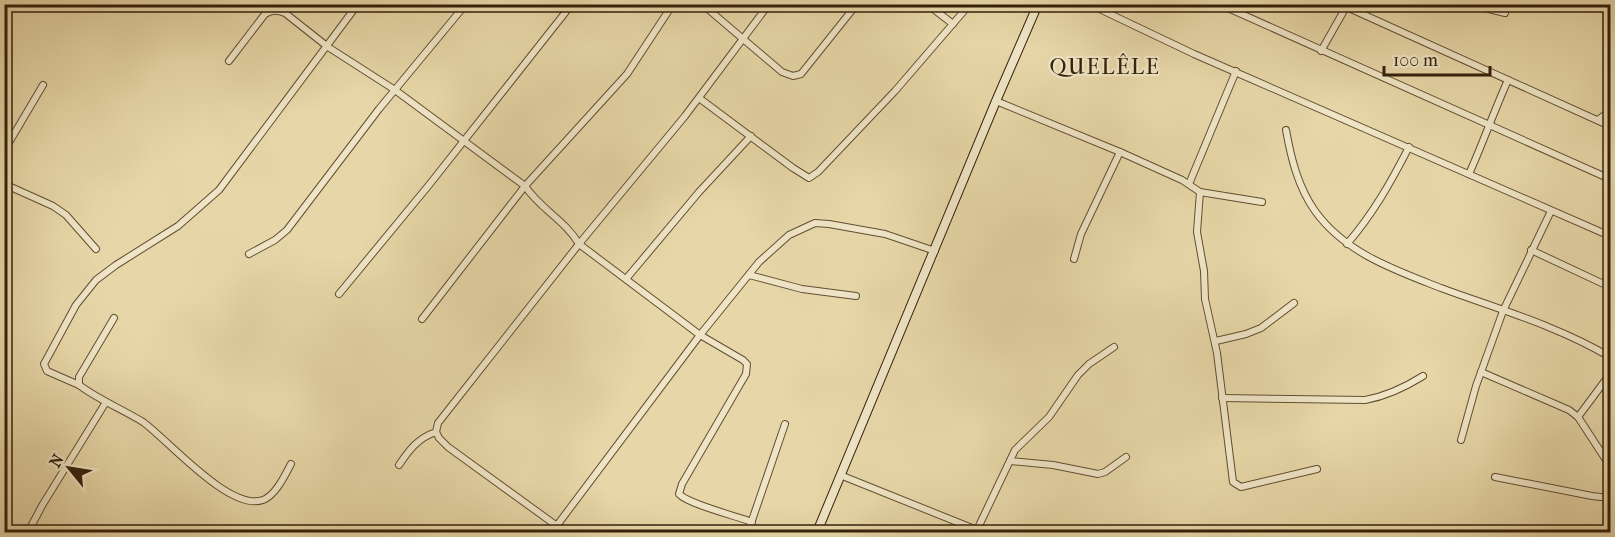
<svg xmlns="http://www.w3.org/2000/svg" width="1615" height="537" viewBox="0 0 1615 537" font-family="'IM FELL French Canon',serif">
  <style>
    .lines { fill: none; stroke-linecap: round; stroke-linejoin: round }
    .street-casing { stroke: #624e32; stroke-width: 8 }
    .secondary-casing { stroke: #35200a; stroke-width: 10 }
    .street { stroke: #efe5c6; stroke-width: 6 }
    .secondary { stroke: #efe5c6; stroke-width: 8 }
    .labels { text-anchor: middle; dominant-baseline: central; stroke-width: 4.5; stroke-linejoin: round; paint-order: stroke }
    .neighbourhood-label { font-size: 22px; letter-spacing: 1.5px; fill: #35200a; stroke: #efe5c6 }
  </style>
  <rect width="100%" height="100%" fill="#e7d7a8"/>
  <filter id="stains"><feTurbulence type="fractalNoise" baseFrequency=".00333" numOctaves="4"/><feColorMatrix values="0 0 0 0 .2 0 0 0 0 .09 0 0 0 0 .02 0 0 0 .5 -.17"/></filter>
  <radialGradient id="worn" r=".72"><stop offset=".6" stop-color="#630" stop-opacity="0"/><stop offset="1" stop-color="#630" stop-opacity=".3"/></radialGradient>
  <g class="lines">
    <defs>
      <g id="street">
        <path d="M 702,4 L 782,72 L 793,76 L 801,74 L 857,4"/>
        <path d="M 927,4 L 953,24"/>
        <path d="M 1089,4 L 1194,54 L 1610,236"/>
        <path d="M 1219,4 L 1610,179"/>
        <path d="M 1340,4 L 1610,126"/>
        <path d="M 1469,4 L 1505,13"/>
        <path d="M 1321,51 L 1346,7"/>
        <path d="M 229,61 L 265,14 C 272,10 277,10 285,13 L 328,47 L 395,90 L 525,186 C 540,209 565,220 579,244 L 700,335 L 743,360 L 747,364 L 746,374 L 682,484 L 679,494 C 688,504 736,516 752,522"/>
        <path d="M 699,98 L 793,168 L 809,178 L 818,172 L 895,91 L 970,4"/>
        <path d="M 996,101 L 1120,152 L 1182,180 L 1200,192 L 1197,232 L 1204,271 L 1205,299 L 1217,353 L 1233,482 L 1241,487 L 1317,469"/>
        <path d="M 1598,120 L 1610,111"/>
        <path d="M 1286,130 C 1291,158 1298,187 1315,211 C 1345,253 1395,270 1441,288 C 1498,309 1558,326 1610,357"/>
        <path d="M 4,151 L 43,85"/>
        <path d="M 1469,174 C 1483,143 1494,111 1508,80"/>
        <path d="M 4,184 L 53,206 L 66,215 L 96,249"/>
        <path d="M 1189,184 L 1236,71"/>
        <path d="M 1200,192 L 1262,202"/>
        <path d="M 1347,244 C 1373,214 1391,182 1409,147"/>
        <path d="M 1531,250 L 1610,287"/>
        <path d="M 249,254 L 275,240 L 287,230 L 379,109 L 466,4"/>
        <path d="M 1074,259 L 1081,234 L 1120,152"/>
        <path d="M 749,275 L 802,289 L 856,296"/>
        <path d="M 626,279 L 699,192 L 751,136"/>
        <path d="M 339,294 L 429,185 L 572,4"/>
        <path d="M 114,318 L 79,377 L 79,385 C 99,400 122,409 143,422 C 168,440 230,512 263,500 C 276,495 285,475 291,464"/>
        <path d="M 422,319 L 525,186 L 627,74 L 673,4"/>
        <path d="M 1216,341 L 1246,334 L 1261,328 L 1294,303"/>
        <path d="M 1481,372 L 1569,410 L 1578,417 L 1610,466"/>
        <path d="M 79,385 L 47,371 L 44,364 L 76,305 L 96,280 L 116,265 L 178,226 L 219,190 L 358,4"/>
        <path d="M 1222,398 L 1365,400 C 1387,396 1404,388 1423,376"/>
        <path d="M 1578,417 L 1610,374"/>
        <path d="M 1461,440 L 1476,386 L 1503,311 L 1551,211"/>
        <path d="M 1010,461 L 1053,465 L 1098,474 L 1105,472 L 1126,457"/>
        <path d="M 399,465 C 409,450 418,438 436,432"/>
        <path d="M 840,475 L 977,530"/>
        <path d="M 1495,477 L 1592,496 L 1610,498"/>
        <path d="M 28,532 L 43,504 L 106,402"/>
        <path d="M 552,532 L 700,335 L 759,262 L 789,235 L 815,223 L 829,224 L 885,234 L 935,251"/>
        <path d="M 570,532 L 557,526 L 448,447 L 439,438 L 436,432 L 438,423 L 579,244 L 685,116 L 769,4"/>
        <path d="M 748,532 L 785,424"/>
        <path d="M 976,532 L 1015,450 L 1049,417 L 1078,375 L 1089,364 L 1114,347"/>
      </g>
      <path id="secondary" d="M 817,532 L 996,101 L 1038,4"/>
    </defs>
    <use href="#street" class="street-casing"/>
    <use href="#secondary" class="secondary-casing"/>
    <use href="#street" class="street"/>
    <use href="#secondary" class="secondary"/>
  </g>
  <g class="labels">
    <g class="neighbourhood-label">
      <text x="1105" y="67">QUELÊLE</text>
    </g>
  </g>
  <rect width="1615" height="537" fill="none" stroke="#e7d7a8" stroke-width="24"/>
  <rect x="6" y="6" width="1603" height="525" fill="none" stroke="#35200a" stroke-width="3"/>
  <rect x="12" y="12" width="1591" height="513" fill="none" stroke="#35200a" stroke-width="1.5"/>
  <g transform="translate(69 468) rotate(300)" stroke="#efe5c6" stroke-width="4.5" paint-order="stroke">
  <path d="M0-4.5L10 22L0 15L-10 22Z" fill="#35200a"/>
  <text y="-9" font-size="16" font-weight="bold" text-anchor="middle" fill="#35200a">N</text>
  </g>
  <path d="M1384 66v9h106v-9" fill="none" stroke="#35200a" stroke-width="3"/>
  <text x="1393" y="66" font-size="18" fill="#35200a" stroke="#efe5c6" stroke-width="4.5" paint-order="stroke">100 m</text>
  <rect width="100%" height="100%" filter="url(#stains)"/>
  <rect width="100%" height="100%" fill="url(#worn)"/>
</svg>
